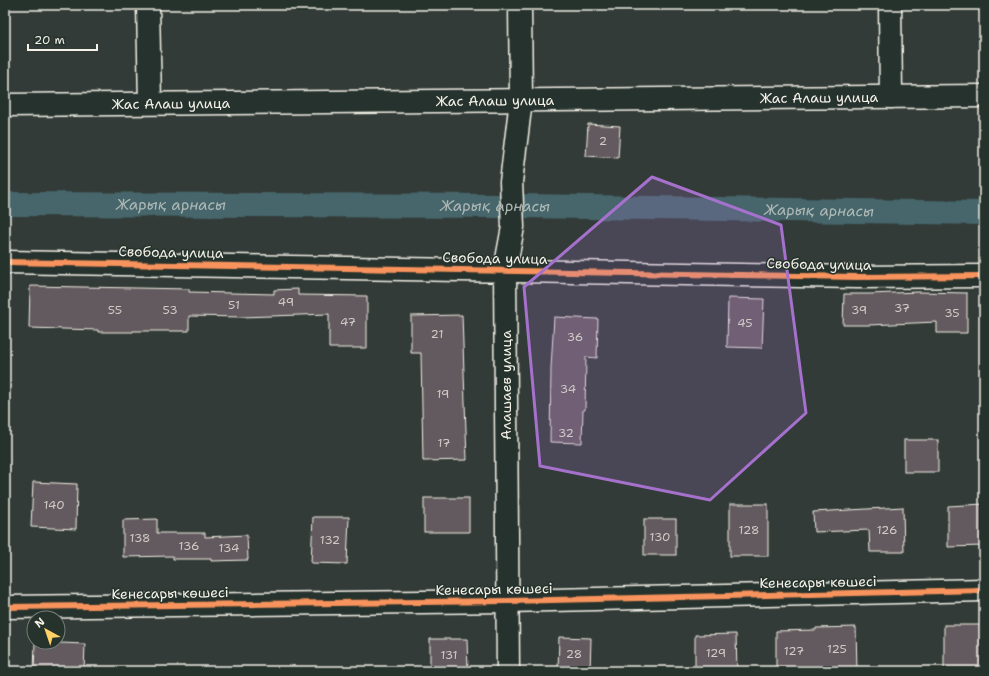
<svg xmlns="http://www.w3.org/2000/svg" width="989" height="676" viewBox="0 0 989 676" font-family="'Shantell Sans',sans-serif">
  <style>
    .lines { fill: none; stroke-linecap: round; stroke-linejoin: round }
    .canal { stroke: #46666c; stroke-width: 24 }
    .building { fill: #645a5e; stroke: #f4f1e8 }
    .minor-casing { stroke: #f4f1e8; stroke-width: 25 }
    .minor { stroke: #26332d; stroke-width: 22 }
    .cycleway-casing { stroke: #26332d; stroke-width: 8 }
    .cycleway { stroke: #f8935d; stroke-width: 6 }
    .marked { fill: #a571cd; fill-opacity: 0.2; stroke: #a571cd; stroke-width: 3; stroke-linejoin: round }
    .labels { text-anchor: middle; dominant-baseline: central; stroke-width: 3; stroke-linejoin: round; paint-order: stroke }
    .number-label { font-size: 12px; fill: #d0cbc6 }
    .street-label { font-size: 14px; fill: #f4f1e8; stroke: #26332d }
    .water-label { font-size: 15px; font-style: italic; fill: #aeb9b6; stroke: #26332d }
  </style>
  <rect width="100%" height="100%" fill="#323b37"/>
  <filter id="ink" filterUnits="userSpaceOnUse"><feTurbulence type="fractalNoise" baseFrequency=".025" numOctaves="2"/><feDisplacementMap in="SourceGraphic" scale="8" xChannelSelector="R" yChannelSelector="G"/><feConvolveMatrix kernelMatrix="1 2 1 2 8 2 1 2 1" color-interpolation-filters="sRGB"/></filter>
  <g filter="url(#ink)">
    <g class="lines">
      <path class="canal" id="s1" d="M 5,204 L 522,206 L 984,213"/>
    </g>
    <g class="building">
      <path d="M 588,124 L 620,126 L 618,158 L 586,156 Z"/>
      <path d="M 30,286 L 189,289 L 189,292 L 274,294 L 274,290 L 298,289 L 298,295 L 367,296 L 367,348 L 329,348 L 329,314 L 242,317 L 189,316 L 189,331 L 133,331 L 133,332 L 98,332 L 98,330 L 29,328 Z"/>
      <path d="M 918,292 L 967,293 L 967,333 L 937,333 L 937,322 L 869,325 L 843,325 L 844,294 L 870,294 Z"/>
      <path d="M 728,298 L 764,299 L 762,348 L 727,347 Z"/>
      <path d="M 462,315 L 467,460 L 423,461 L 421,353 L 411,353 L 411,316 Z"/>
      <path d="M 554,317 L 598,319 L 597,358 L 586,357 L 585,410 L 583,410 L 582,443 L 550,442 L 551,368 Z"/>
      <rect x="904" y="440" width="34" height="32"/>
      <path d="M 33,482 L 77,484 L 76,529 L 31,527 Z"/>
      <rect x="424" y="498" width="45" height="34"/>
      <rect x="730" y="504" width="38" height="52"/>
      <path d="M 984,504 L 984,546 L 948,547 L 948,506 Z"/>
      <path d="M 903,507 L 904,552 L 870,552 L 869,530 L 814,532 L 813,512 Z"/>
      <path d="M 313,517 L 349,517 L 347,564 L 311,563 Z"/>
      <path d="M 157,519 L 157,533 L 205,533 L 205,537 L 247,535 L 248,560 L 211,561 L 211,559 L 173,559 L 173,556 L 123,557 L 123,520 Z"/>
      <rect x="644" y="519" width="32" height="36"/>
      <rect x="944" y="625" width="40" height="46"/>
      <path d="M 856,627 L 857,671 L 776,671 L 776,631 L 816,630 L 816,628 Z"/>
      <path d="M 736,634 L 737,671 L 695,671 L 695,635 Z"/>
      <path d="M 559,637 L 591,638 L 590,671 L 558,671 Z"/>
      <path d="M 430,639 L 467,639 L 468,671 L 430,671 Z"/>
      <path d="M 35,642 L 85,644 L 84,671 L 34,671 Z"/>
    </g>
    <g class="lines">
      <defs>
        <g id="minor">
          <path d="M 148,5 L 150,103"/>
          <path d="M 890,5 L 891,97"/>
          <path id="s2" d="M 5,105 L 984,96"/>
          <path d="M 5,262 L 857,277 L 984,276"/>
          <path d="M 5,607 L 508,601 L 984,590"/>
          <path d="M 508,671 L 505,270 L 513,227 L 511,182 L 521,100 L 520,5"/>
        </g>
      </defs>
      <use href="#minor" class="minor-casing"/>
      <use href="#minor" class="minor"/>
      <defs>
        <g id="cycleway">
          <path d="M 5,262 L 857,277 L 984,276"/>
          <path d="M 5,607 L 508,601 L 984,590"/>
        </g>
      </defs>
      <use href="#cycleway" class="cycleway-casing"/>
      <use href="#cycleway" class="cycleway"/>
    </g>
  </g>
  <path class="marked" d="M 652,177 L 781,225 L 806,413 L 710,500 L 540,466 L 524,287 Z"/>
  <g class="labels">
    <g class="number-label">
      <text x="603" y="141">2</text>
      <text x="286" y="302">49</text>
      <text x="234" y="305">51</text>
      <text x="902" y="308">37</text>
      <text x="115" y="310">55</text>
      <text x="170" y="310">53</text>
      <text x="859" y="310">39</text>
      <text x="952" y="313">35</text>
      <text x="348" y="322">47</text>
      <text x="745" y="323">45</text>
      <text x="437" y="334">21</text>
      <text x="575" y="337">36</text>
      <text x="568" y="389">34</text>
      <text x="443" y="394">19</text>
      <text x="566" y="433">32</text>
      <text x="444" y="443">17</text>
      <text x="54" y="505">140</text>
      <text x="749" y="530">128</text>
      <text x="887" y="530">126</text>
      <text x="660" y="537">130</text>
      <text x="140" y="538">138</text>
      <text x="330" y="540">132</text>
      <text x="189" y="546">136</text>
      <text x="229" y="548">134</text>
      <text x="837" y="649">125</text>
      <text x="794" y="651">127</text>
      <text x="716" y="653">129</text>
      <text x="574" y="654">28</text>
      <text x="449" y="655">131</text>
    </g>
    <g class="street-label">
      <text stroke="none"><textPath href="#s2" startOffset="814">Жас Алаш улица</textPath></text>
      <text stroke="none"><textPath href="#s2" startOffset="490">Жас Алаш улица</textPath></text>
      <text stroke="none"><textPath href="#s2" startOffset="166">Жас Алаш улица</textPath></text>
      <text transform="translate(171 252) rotate(1)">Свобода улица</text>
      <text transform="translate(495 258) rotate(1)">Свобода улица</text>
      <text transform="translate(819 264) rotate(1)">Свобода улица</text>
      <text transform="translate(506 385) rotate(-90)">Алашаев улица</text>
      <text transform="translate(818 582) rotate(-1)">Кенесары көшесі</text>
      <text transform="translate(494 589) rotate(-1)">Кенесары көшесі</text>
      <text transform="translate(170 593) rotate(-1)">Кенесары көшесі</text>
    </g>
    <g class="water-label">
      <text stroke="none"><textPath href="#s1" startOffset="166">Жарық арнасы</textPath></text>
      <text stroke="none"><textPath href="#s1" startOffset="490">Жарық арнасы</textPath></text>
      <text stroke="none"><textPath href="#s1" startOffset="814">Жарық арнасы</textPath></text>
    </g>
  </g>
  <rect width="989" height="676" fill="none" stroke="#26332d" stroke-width="20"/>
  <rect x="10" y="10" width="969" height="656" fill="none" stroke="#f4f1e8" stroke-width="1.5" filter="url(#ink)"/>
  <g transform="translate(46 630) rotate(320)"><circle r="19" fill="#26332d" stroke="#787f78"/>
  <path d="M0-3L7 15L0 10L-7 15Z" fill="#ffd166"/>
  <text y="-6" font-size="11" font-weight="bold" text-anchor="middle" fill="#f4f1e8">N</text>
  </g>
  <path d="M28 44v6h69v-6" fill="none" stroke="#f4f1e8" stroke-width="2"/>
  <text x="34" y="44" font-size="12" fill="#f4f1e8" stroke="#26332d" stroke-width="3" paint-order="stroke">20 m</text>
</svg>
